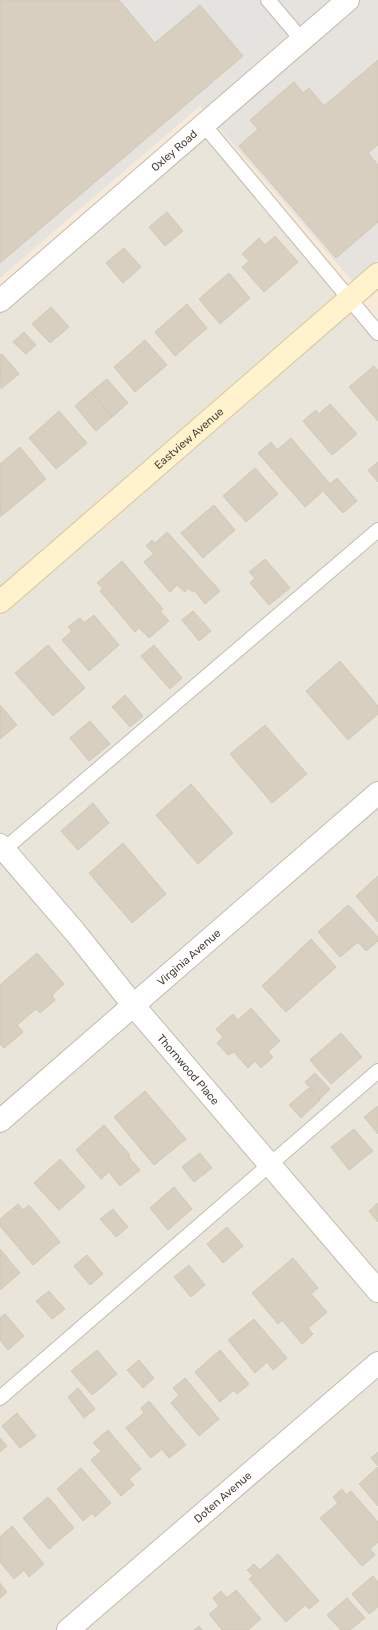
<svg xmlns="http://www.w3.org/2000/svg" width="378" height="1630" viewBox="0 0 378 1630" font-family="Rubik,sans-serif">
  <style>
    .residential { fill: #eae5da }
    .commercial { fill: #f7ead8 }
    .industrial { fill: #e6e2dd }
    .parking { fill: #e5e3e0 }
    .building { fill: #d8cfc1; stroke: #d3c7b4 }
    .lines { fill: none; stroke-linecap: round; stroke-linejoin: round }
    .lane-casing { stroke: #c2bbae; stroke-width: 16 }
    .street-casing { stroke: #c2bbae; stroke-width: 24 }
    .secondary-casing { stroke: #d6c79b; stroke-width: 24 }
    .lane { stroke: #fff; stroke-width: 14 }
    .street { stroke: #fff; stroke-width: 22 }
    .secondary { stroke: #fff3cd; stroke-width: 22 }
    .labels { text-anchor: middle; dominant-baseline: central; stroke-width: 3; stroke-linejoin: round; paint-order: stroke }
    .street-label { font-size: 11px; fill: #4b4439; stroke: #fff }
  </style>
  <rect width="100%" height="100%" fill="#f6f3ec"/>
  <path class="residential" d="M 200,125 L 378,337 L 378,1630 L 0,1630 L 0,299 Z"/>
  <path class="commercial" d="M 200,106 L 354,282 L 378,260 L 378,337 L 200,125 L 0,299 L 0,278 Z"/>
  <path class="industrial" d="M 0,0 L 378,0 L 378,260 L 354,283 L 200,106 L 0,278 Z"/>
  <path class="parking" d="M 119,0 L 294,0 L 292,2 L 299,9 L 243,56 L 155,43 Z"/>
  <g class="building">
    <path d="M 0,0 L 119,0 L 155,43 L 200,5 L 243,56 L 0,263 Z"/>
    <path d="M 378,60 L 378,145 L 368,153 L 378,165 L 378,222 L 336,258 L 239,146 L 258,129 L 250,120 L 294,82 L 303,93 L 309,88 L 324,106 Z"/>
    <path d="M 167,212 L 183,231 L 165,246 L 149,227 Z"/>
    <path d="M 275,236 L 298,262 L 264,292 L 242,267 L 249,261 L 242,254 L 259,238 L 265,245 Z"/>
    <path d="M 124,248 L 141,267 L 123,283 L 106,263 Z"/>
    <path d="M 229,273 L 250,298 L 220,324 L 199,299 Z"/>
    <path d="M 187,304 L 207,328 L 175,356 L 155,332 Z"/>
    <path d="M 51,307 L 69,327 L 50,343 L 32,324 Z"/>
    <path d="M 24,332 L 36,345 L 26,354 L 13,342 Z"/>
    <path d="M 145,340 L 167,365 L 135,392 L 114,367 Z"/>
    <path d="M 2,354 L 19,374 L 1,389 L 0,355 Z"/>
    <path d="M 374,366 L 378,371 L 378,421 L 349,387 Z"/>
    <path d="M 107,379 L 128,403 L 112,417 L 91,392 Z"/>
    <path d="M 91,392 L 112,417 L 96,431 L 75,406 Z"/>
    <path d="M 330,404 L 357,434 L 332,455 L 303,421 L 316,410 L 319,414 Z"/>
    <path d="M 59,411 L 87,443 L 56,469 L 29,438 Z"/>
    <path d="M 291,438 L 330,484 L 337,478 L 357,501 L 343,513 L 323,491 L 305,507 L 258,453 L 271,442 L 277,450 Z"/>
    <path d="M 20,447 L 46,479 L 0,517 L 0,464 Z"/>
    <path d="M 378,462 L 378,482 L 368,470 Z"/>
    <path d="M 255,468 L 278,494 L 246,522 L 223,496 Z"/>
    <path d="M 214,505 L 235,530 L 203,558 L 181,533 Z"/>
    <path d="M 167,532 L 220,591 L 205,604 L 195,591 L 193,592 L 188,588 L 185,592 L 177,585 L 170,592 L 144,562 L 154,554 L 146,546 L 152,540 L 155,543 Z"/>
    <path d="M 265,559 L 290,588 L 269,605 L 250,583 L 255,578 L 249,572 Z"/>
    <path d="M 122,561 L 163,609 L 160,611 L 169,621 L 149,638 L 139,628 L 135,632 L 100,591 L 103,588 L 97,583 Z"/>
    <path d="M 193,611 L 211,631 L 199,641 L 182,620 Z"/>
    <path d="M 94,615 L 119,645 L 89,671 L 62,640 L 72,631 L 68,627 L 80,618 L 84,623 Z"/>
    <path d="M 48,645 L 85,688 L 53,716 L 15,673 Z"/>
    <path d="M 154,645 L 182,678 L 170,689 L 141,656 Z"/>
    <path d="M 340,661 L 378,706 L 378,714 L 348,740 L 306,691 Z"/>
    <path d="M 125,695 L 143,716 L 130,727 L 112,707 Z"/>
    <path d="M 0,705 L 17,725 L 0,739 Z"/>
    <path d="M 90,721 L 110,744 L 89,761 L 70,738 Z"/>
    <path d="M 265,725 L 307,774 L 272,803 L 230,754 Z"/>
    <path d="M 191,784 L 233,833 L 198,864 L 156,815 Z"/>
    <path d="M 93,803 L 109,823 L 78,850 L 61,831 Z"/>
    <path d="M 123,843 L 166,894 L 132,923 L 89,873 Z"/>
    <path d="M 378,876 L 378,922 L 356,896 Z"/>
    <path d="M 348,905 L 378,937 L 378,941 L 366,951 L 358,942 L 340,957 L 318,932 Z"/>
    <path d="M 311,939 L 336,967 L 286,1012 L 262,986 Z"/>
    <path d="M 37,953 L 64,984 L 52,995 L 55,1000 L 40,1013 L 36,1009 L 17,1025 L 23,1032 L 4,1048 L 0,1044 L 0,985 Z"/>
    <path d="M 251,1008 L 280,1041 L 268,1052 L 273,1057 L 261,1068 L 255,1061 L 248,1068 L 234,1052 L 228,1055 L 217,1043 L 223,1037 L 216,1029 L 233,1014 L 238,1020 Z"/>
    <path d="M 341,1033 L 362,1057 L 331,1084 L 310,1060 Z"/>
    <path d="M 315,1073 L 330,1089 L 320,1099 L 305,1082 Z"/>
    <path d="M 309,1088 L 320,1100 L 301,1118 L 289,1105 Z"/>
    <path d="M 145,1091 L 186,1139 L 154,1165 L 114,1117 Z"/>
    <path d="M 378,1106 L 378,1134 L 364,1117 Z"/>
    <path d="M 104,1125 L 130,1155 L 128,1156 L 140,1170 L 120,1186 L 109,1172 L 101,1179 L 76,1150 Z"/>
    <path d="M 354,1129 L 373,1151 L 349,1170 L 331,1147 Z"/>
    <path d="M 200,1153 L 212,1168 L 194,1182 L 182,1167 Z"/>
    <path d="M 60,1159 L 85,1187 L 59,1210 L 34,1183 Z"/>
    <path d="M 174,1187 L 192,1209 L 168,1230 L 150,1208 Z"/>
    <path d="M 378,1203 L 378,1222 L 369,1211 Z"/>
    <path d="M 18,1204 L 23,1210 L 29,1205 L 60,1242 L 33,1265 L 0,1226 L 0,1219 Z"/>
    <path d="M 113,1209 L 128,1227 L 116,1237 L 100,1219 Z"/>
    <path d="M 227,1227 L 243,1246 L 223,1263 L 207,1244 Z"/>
    <path d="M 0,1249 L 20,1273 L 0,1290 Z"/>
    <path d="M 87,1255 L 103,1274 L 90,1285 L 74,1266 Z"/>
    <path d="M 293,1258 L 318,1288 L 311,1294 L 327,1312 L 308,1328 L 313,1334 L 302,1344 L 282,1320 L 278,1324 L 252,1293 Z"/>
    <path d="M 189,1265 L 205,1285 L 191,1297 L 174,1277 Z"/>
    <path d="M 49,1291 L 65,1309 L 52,1319 L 36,1301 Z"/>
    <path d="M 5,1314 L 24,1336 L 8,1350 L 0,1340 L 0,1318 Z"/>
    <path d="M 254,1319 L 287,1358 L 273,1370 L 267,1362 L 255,1373 L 228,1340 Z"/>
    <path d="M 97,1350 L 117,1374 L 92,1395 L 71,1371 Z"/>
    <path d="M 220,1350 L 249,1384 L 237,1394 L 234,1390 L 220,1402 L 195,1372 Z"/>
    <path d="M 139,1360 L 154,1378 L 143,1388 L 127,1370 Z"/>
    <path d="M 185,1378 L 219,1419 L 199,1436 L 171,1403 L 179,1395 L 173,1388 Z"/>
    <path d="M 78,1388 L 95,1409 L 84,1418 L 68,1397 Z"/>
    <path d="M 149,1401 L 186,1445 L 169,1458 L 162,1449 L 151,1458 L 126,1428 L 144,1413 L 141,1408 Z"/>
    <path d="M 17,1413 L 36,1436 L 20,1448 L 2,1426 Z"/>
    <path d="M 108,1430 L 141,1469 L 129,1479 L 134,1485 L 121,1496 L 91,1460 L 101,1451 L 93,1443 Z"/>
    <path d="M 0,1438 L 7,1446 L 0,1452 Z"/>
    <path d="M 378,1452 L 378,1466 L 371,1458 Z"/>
    <path d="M 378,1467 L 378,1506 L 359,1484 Z"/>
    <path d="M 81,1468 L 111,1503 L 95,1517 L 92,1513 L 83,1521 L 57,1489 Z"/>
    <path d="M 342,1489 L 346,1495 L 351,1491 L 378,1522 L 378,1542 L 370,1549 L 375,1555 L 362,1566 L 320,1518 L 338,1503 L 333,1497 Z"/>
    <path d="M 48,1497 L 74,1528 L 49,1549 L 23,1518 Z"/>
    <path d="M 12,1526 L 44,1564 L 29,1577 L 24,1570 L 14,1579 L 0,1562 L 0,1537 Z"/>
    <path d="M 278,1554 L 319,1601 L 309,1609 L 305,1605 L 286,1622 L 249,1579 L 253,1576 L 247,1570 L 254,1564 L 260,1570 Z"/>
    <path d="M 373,1576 L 378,1582 L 378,1607 L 369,1614 L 352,1594 Z"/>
    <path d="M 0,1583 L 7,1592 L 0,1598 Z"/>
    <path d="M 236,1590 L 261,1619 L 248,1630 L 222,1630 L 209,1614 L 219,1606 L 213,1598 L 221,1591 L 227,1598 Z"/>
    <path d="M 347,1598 L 365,1618 L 350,1630 L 341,1630 L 327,1615 Z"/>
    <path d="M 199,1626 L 202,1630 L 194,1630 Z"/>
  </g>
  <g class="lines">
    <defs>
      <g id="lane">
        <path d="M 268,0 L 302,40"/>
        <path d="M 204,125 L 378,333"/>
        <path d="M 0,853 L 378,530"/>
        <path d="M 0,1398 L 378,1071"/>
      </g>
      <g id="street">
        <path id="s1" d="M 0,301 L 348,0"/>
        <path id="s2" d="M 0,845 L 75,932 L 134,1006 L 378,1291"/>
        <path id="s3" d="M 0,1121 L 378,793"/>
        <path id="s4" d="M 68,1630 L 378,1363"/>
      </g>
      <g id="secondary">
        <path id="s5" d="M 0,602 L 378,274"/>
      </g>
    </defs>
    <use href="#lane" class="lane-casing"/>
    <use href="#street" class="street-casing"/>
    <use href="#secondary" class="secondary-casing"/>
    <use href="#lane" class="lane"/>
    <use href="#street" class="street"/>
    <use href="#secondary" class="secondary"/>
  </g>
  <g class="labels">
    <g class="street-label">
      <text stroke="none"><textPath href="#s1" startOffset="230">Oxley Road</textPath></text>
      <text stroke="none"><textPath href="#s5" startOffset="250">Eastview Avenue</textPath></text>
      <text stroke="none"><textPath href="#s3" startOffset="250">Virginia Avenue</textPath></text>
      <text stroke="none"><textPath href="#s2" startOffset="293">Thornwood Place</textPath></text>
      <text stroke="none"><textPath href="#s4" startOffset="204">Doten Avenue</textPath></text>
    </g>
  </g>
</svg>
